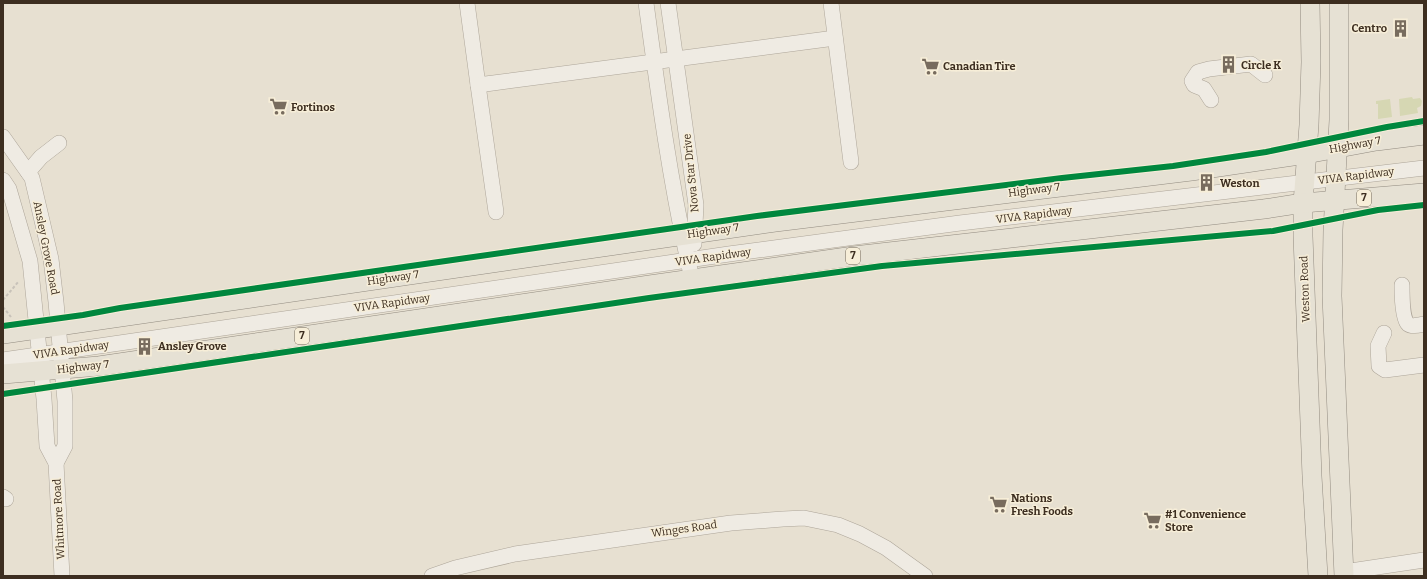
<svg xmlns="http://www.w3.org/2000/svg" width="1427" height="579" viewBox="0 0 1427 579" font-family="Bitter,serif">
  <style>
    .green { fill: #d6d7b3 }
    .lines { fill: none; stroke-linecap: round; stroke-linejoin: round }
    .minor-casing { stroke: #ada599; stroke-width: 16 }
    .major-casing { stroke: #928b80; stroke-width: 20 }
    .path { stroke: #c8c2b9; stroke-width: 2; stroke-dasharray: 3 2; stroke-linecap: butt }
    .minor { stroke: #efebe3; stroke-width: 15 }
    .major { stroke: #e6e1d4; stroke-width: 19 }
    .cycleway-casing { stroke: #f7eed8; stroke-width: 8 }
    .cycleway { stroke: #00873e; stroke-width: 6 }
    .labels { text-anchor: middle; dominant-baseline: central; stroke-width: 3; stroke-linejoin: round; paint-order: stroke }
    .shield { fill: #f7eed8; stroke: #756857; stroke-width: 1 }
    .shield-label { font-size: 10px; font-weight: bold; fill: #3d2e20 }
    .poi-label { font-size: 11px; font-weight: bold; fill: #3d2e20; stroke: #f7eed8; text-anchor: start }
    .street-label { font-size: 11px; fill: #3d2e20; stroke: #f7eed8 }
  </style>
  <rect width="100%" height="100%" fill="#e7e0d1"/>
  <g class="green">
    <path d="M 1412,97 L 1413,99 L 1420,98 L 1422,101 L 1421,106 L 1417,108 L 1418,113 L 1400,116 L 1399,99 Z"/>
    <path d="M 1390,99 L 1392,117 L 1378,119 L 1378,104 L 1376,104 L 1376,101 Z"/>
  </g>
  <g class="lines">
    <defs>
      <g id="minor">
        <path d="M 467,3 L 478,85 L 835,38"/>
        <path d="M 646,3 C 658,92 670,182 690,270"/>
        <path d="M 668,3 L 696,205 L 694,244"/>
        <path d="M 831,3 L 851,162"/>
        <path d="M 478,85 L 496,212"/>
        <path d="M 1211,100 L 1204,89 L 1194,85 L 1192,81 L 1198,72 L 1209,69 L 1251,64 L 1265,75"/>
        <path d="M 3,137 L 32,178 L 51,259 L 56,302 L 65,401 L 65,446 L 56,463"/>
        <path d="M 28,172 L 41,157 L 59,143"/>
        <path d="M 3,180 L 9,189 L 30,261 L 44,399 L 47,446 L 56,463 L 62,576"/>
        <path d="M 1402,285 C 1402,293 1402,319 1408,324 C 1412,327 1419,325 1424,324"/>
        <path d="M 1384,333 L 1378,346 L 1379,366 L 1385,370 L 1424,365"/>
        <path d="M 3,360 L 729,254 L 960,223 L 1424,168"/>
        <path d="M 3,497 L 6,499"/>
        <path d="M 1344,572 L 1424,560"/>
        <path d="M 432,576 L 455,568 L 515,554 L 731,523 L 783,519 L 804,518 L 838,525 L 860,534 L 886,548 L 925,576"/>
      </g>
      <g id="major">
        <path d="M 1310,3 L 1311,62 L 1309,125 L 1303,203 L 1303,236 L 1312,476 L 1318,576"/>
        <path d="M 1339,3 L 1339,120 L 1333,230 L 1332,296 L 1344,576"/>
        <path d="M 3,334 L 775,222 L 1191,171 L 1306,154 L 1376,141 L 1424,135"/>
        <path d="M 3,374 L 99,366 L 650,285 L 854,256 L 1264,209 L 1303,203 L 1424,193"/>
      </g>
    </defs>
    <use href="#minor" class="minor-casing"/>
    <use href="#major" class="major-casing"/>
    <g class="path">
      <path d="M 3,300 L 19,281"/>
      <path d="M 3,307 L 11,317"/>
    </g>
    <use href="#minor" class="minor"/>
    <use href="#major" class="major"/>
    <defs>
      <g id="cycleway">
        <path d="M 3,326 L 83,315 L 120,308 L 757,216 L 1062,178 L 1173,166 L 1266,152 L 1387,127 L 1424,121"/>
        <path d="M 3,394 L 649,298 L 882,266 L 1273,231 L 1378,210 L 1424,205"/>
      </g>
    </defs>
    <use href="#cycleway" class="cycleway-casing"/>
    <use href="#cycleway" class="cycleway"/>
  </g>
  <defs>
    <symbol id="building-bare" viewBox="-9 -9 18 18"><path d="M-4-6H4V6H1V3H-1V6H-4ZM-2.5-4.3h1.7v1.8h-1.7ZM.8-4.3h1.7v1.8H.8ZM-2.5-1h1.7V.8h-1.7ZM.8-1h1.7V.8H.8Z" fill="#786c5e" stroke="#f7eed8" stroke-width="2.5" paint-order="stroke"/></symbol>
    <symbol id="supermarket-bare" viewBox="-9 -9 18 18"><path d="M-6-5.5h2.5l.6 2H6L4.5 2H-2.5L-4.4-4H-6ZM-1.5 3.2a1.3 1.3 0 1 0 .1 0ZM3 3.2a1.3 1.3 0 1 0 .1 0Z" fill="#786c5e" stroke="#f7eed8" stroke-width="2.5" paint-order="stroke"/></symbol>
  </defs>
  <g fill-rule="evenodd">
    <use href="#building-bare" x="1388" y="16" width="25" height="25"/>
    <use href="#building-bare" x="1216" y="52" width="25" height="25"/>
    <use href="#supermarket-bare" x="918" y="54" width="25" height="25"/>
    <use href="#supermarket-bare" x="266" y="94" width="25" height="25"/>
    <use href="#building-bare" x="1194" y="170" width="25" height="25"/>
    <use href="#building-bare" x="132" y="334" width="25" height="25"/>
    <use href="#supermarket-bare" x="986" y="492" width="25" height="25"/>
    <use href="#supermarket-bare" x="1140" y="508" width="25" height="25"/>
  </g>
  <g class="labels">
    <g class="shield">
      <rect x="1357" y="190" width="14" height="16" rx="3"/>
      <rect x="846" y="248" width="14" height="16" rx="3"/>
      <rect x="295" y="328" width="14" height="16" rx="3"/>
    </g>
    <g class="shield-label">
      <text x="1364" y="198">7</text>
      <text x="853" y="256">7</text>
      <text x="302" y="336">7</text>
    </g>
    <g class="poi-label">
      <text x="1387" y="28" text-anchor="end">Centro</text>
      <text x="1241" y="65">Circle K</text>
      <text x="943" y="66">Canadian Tire</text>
      <text x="291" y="107">Fortinos</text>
      <text x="1220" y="183">Weston</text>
      <text x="158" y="346">Ansley Grove</text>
      <text x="1011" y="498">Nations<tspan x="1011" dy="13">Fresh Foods</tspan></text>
      <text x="1165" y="514">#1 Convenience<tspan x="1165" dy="13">Store</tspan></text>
    </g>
    <g class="street-label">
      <text transform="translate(1355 145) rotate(-10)">Highway 7</text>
      <text transform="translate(691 173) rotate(-96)">Nova Star Drive</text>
      <text transform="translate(1356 176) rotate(-7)">VIVA Rapidway</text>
      <text transform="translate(1034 190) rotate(-7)">Highway 7</text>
      <text transform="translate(1034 215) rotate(-7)">VIVA Rapidway</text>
      <text transform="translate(713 231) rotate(-8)">Highway 7</text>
      <text transform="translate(46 248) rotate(79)">Ansley Grove Road</text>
      <text transform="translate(713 257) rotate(-8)">VIVA Rapidway</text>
      <text transform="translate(393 278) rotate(-8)">Highway 7</text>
      <text transform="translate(1305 289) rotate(-92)">Weston Road</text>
      <text transform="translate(392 303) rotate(-8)">VIVA Rapidway</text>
      <text transform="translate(71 350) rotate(-8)">VIVA Rapidway</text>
      <text transform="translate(83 367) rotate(-6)">Highway 7</text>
      <text transform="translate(59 519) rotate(-93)">Whitmore Road</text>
      <text transform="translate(684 529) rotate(-8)">Winges Road</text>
    </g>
  </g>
  <rect width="1427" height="579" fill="none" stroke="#3d2e20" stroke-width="8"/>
</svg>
